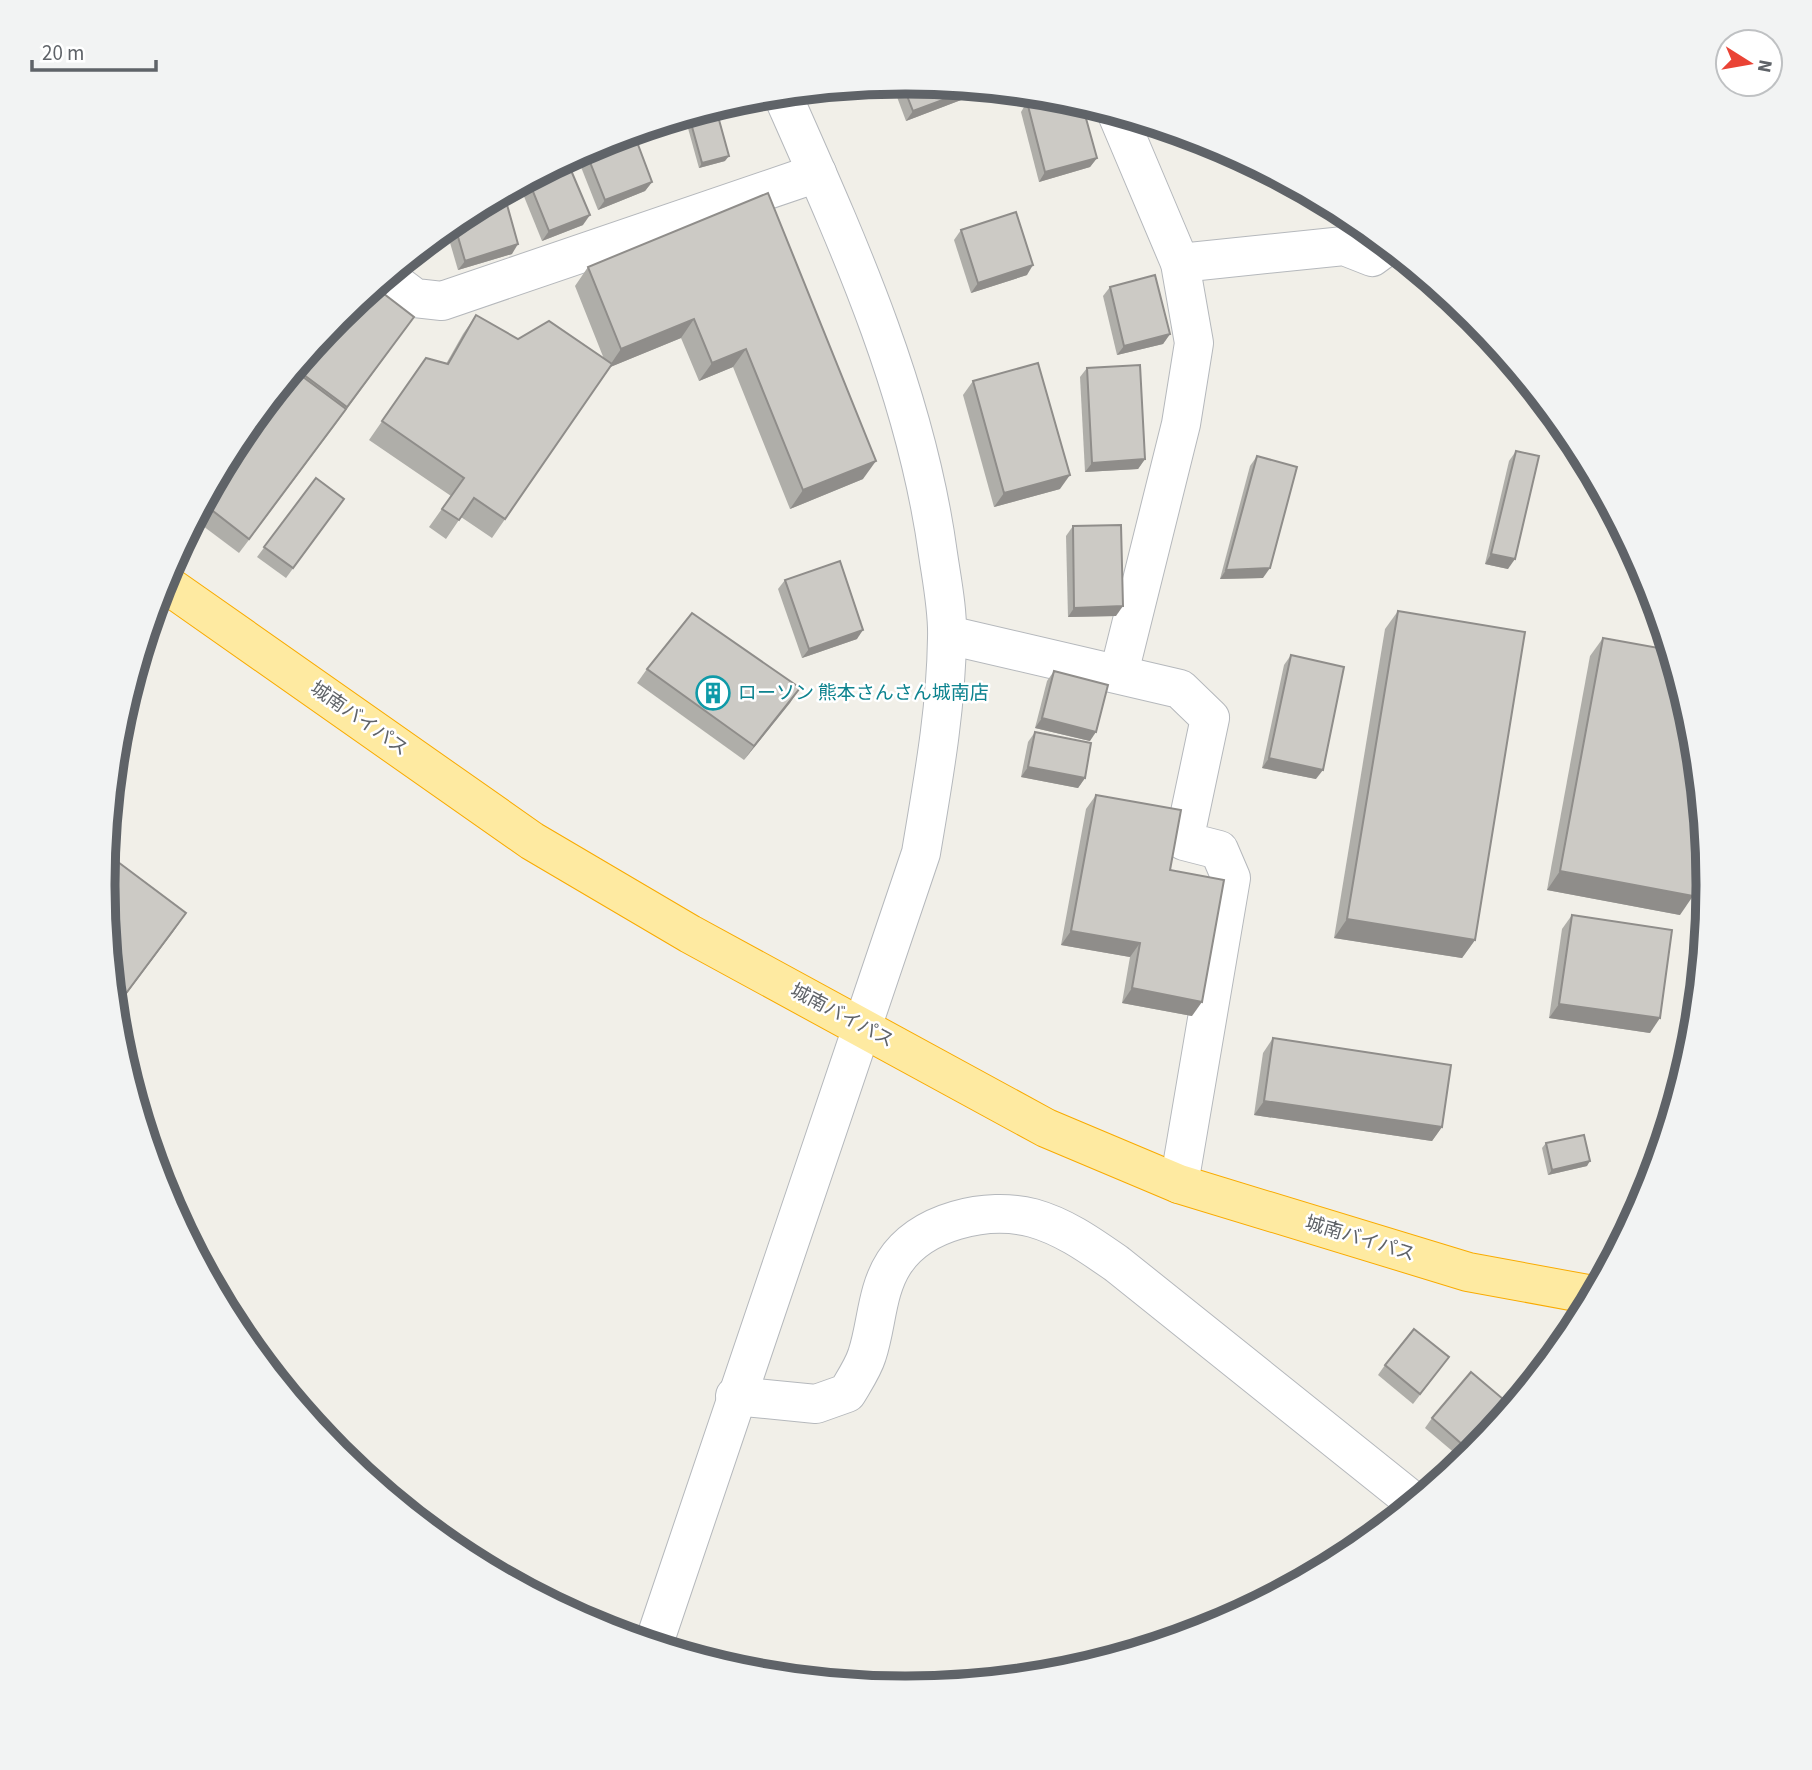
<svg xmlns="http://www.w3.org/2000/svg" width="1812" height="1770" viewBox="0 0 1812 1770" font-family="'Source Sans 3','Noto Sans JP',sans-serif">
  <style>
    .lines { fill: none; stroke-linecap: round; stroke-linejoin: round }
    .minor-casing { stroke: #b5b8bc; stroke-width: 40 }
    .tertiary-casing { stroke: #b5b8bc; stroke-width: 40 }
    .trunk-casing { stroke: #f9ab00; stroke-width: 40 }
    .minor { stroke: #fff; stroke-width: 38 }
    .tertiary { stroke: #fff; stroke-width: 38 }
    .trunk { stroke: #feeaa1; stroke-width: 38 }
    .wall { fill: #afaea9 }
    .shaded-wall { fill: #8f8d8a }
    .building { fill: #cccac5; stroke: #8f8d8a; stroke-width: 2 }
    .labels { text-anchor: middle; dominant-baseline: central; stroke-width: 5; stroke-linejoin: round; paint-order: stroke }
    .culture-label { font-size: 19px; fill: #0d838f; stroke: #fff; text-anchor: start }
    .street-label { font-size: 19px; fill: #5f6368; stroke: #fff }
    .rim { fill: none; stroke: #5f6368; stroke-width: 9 }
  </style>
  <rect width="100%" height="100%" fill="#f1efe8"/>
  <g class="lines">
    <defs>
      <g id="minor">
        <path d="M 1117,114 L 1180,263 L 1194,343 L 1181,424 L 1119,673"/>
        <path d="M 1180,263 L 1344,246 L 1372,257 L 1387,246"/>
        <path d="M 387,277 L 415,298 L 442,301 L 817,173"/>
        <path d="M 948,635 L 1180,689 L 1210,718 L 1184,841 L 1219,850 L 1231,878 L 1179,1184"/>
        <path d="M 735,1396 L 816,1404 L 847,1393 C 854,1381 863,1368 867,1355 C 877,1325 876,1291 894,1263 C 921,1221 987,1206 1033,1218 C 1065,1227 1091,1246 1117,1264 L 1414,1502"/>
      </g>
      <path id="tertiary" d="M 654,1643 L 921,853 C 933,781 946,711 947,638 C 948,611 942,581 938,554 C 916,392 848,243 782,94"/>
      <path id="trunk" d="M 163,582 L 532,841 L 690,934 L 1046,1128 L 1179,1184 L 1468,1272 L 1593,1295"/>
    </defs>
    <use href="#minor" class="minor-casing"/>
    <use href="#tertiary" class="tertiary-casing"/>
    <use href="#trunk" class="trunk-casing"/>
    <use href="#minor" class="minor"/>
    <use href="#tertiary" class="tertiary"/>
    <use href="#trunk" class="trunk"/>
  </g>
  <g class="wall">
    <path d="M 906,82 L 961,100 L 906,121 L 894,89 L 899,83 Z"/>
    <path d="M 1027,102 L 1097,158 L 1090,167 L 1039,182 L 1021,112 Z"/>
    <path d="M 689,116 L 725,161 L 699,168 L 686,121 Z"/>
    <path d="M 586,152 L 652,182 L 645,191 L 598,210 L 579,162 Z"/>
    <path d="M 530,184 L 583,225 L 542,241 L 523,194 Z"/>
    <path d="M 768,193 L 863,479 L 790,509 L 733,367 L 699,381 L 681,338 L 610,367 L 492,538 L 461,517 L 446,539 L 429,527 L 451,496 L 369,440 L 426,358 L 446,364 L 463,334 L 476,315 L 518,339 L 604,359 L 575,286 L 588,267 Z"/>
    <path d="M 460,217 L 512,254 L 458,270 L 446,229 Z"/>
    <path d="M 961,230 L 1027,275 L 971,293 L 954,240 Z"/>
    <path d="M 1110,287 L 1170,334 L 1163,344 L 1117,355 L 1103,296 Z"/>
    <path d="M 339,317 L 414,317 L 336,424 L 239,553 L 195,520 L 231,453 L 271,400 Z"/>
    <path d="M 1087,368 L 1145,459 L 1138,469 L 1085,472 L 1080,377 Z"/>
    <path d="M 973,381 L 1060,489 L 994,507 L 963,395 Z"/>
    <path d="M 1516,451 L 1508,569 L 1485,564 L 1509,461 Z"/>
    <path d="M 1257,456 L 1263,578 L 1220,579 L 1250,466 Z"/>
    <path d="M 316,478 L 344,499 L 286,578 L 257,557 Z"/>
    <path d="M 1073,526 L 1116,616 L 1068,617 L 1066,536 Z"/>
    <path d="M 785,580 L 857,639 L 802,658 L 778,589 Z"/>
    <path d="M 1398,611 L 1475,940 L 1462,958 L 1334,938 L 1385,629 Z"/>
    <path d="M 1603,638 L 1680,915 L 1547,890 L 1590,656 Z"/>
    <path d="M 1291,655 L 1316,779 L 1262,768 L 1284,665 Z"/>
    <path d="M 647,669 L 800,688 L 744,760 L 637,683 Z"/>
    <path d="M 1054,671 L 1090,741 L 1035,728 L 1047,681 Z"/>
    <path d="M 1035,732 L 1085,778 L 1078,788 L 1021,777 L 1028,742 Z"/>
    <path d="M 1096,795 L 1170,870 L 1192,1016 L 1122,1003 L 1130,957 L 1061,945 L 1086,809 Z"/>
    <path d="M 1572,915 L 1650,1033 L 1549,1018 L 1562,929 Z"/>
    <path d="M 1273,1038 L 1442,1127 L 1432,1141 L 1254,1115 L 1263,1053 Z"/>
    <path d="M 1546,1143 L 1587,1166 L 1548,1175 L 1542,1148 Z"/>
    <path d="M 1645,1170 L 1647,1193 L 1627,1231 L 1625,1230 L 1638,1179 Z"/>
    <path d="M 1449,1357 L 1413,1404 L 1378,1375 L 1385,1365 Z"/>
    <path d="M 1496,1408 L 1457,1455 L 1425,1428 L 1432,1418 Z"/>
  </g>
  <g class="shaded-wall">
    <path d="M 967,91 L 961,100 L 906,121 L 913,111 Z"/>
    <path d="M 729,156 L 725,161 L 699,168 L 702,163 Z"/>
    <path d="M 1097,158 L 1090,167 L 1039,182 L 1045,172 Z"/>
    <path d="M 652,182 L 645,191 L 598,210 L 605,200 Z"/>
    <path d="M 590,215 L 583,225 L 542,241 L 549,231 Z"/>
    <path d="M 518,244 L 512,254 L 458,270 L 465,261 Z"/>
    <path d="M 1033,265 L 1027,275 L 971,293 L 978,283 Z"/>
    <path d="M 694,319 L 681,338 L 608,368 L 621,349 Z"/>
    <path d="M 1170,334 L 1163,344 L 1117,355 L 1124,346 Z"/>
    <path d="M 746,349 L 733,367 L 699,381 L 712,363 Z"/>
    <path d="M 1145,459 L 1138,469 L 1085,472 L 1092,463 Z"/>
    <path d="M 876,461 L 863,479 L 790,509 L 803,490 Z"/>
    <path d="M 1070,475 L 1060,489 L 994,507 L 1004,493 Z"/>
    <path d="M 1491,554 L 1515,559 L 1508,569 L 1485,564 Z"/>
    <path d="M 1270,568 L 1263,578 L 1220,579 L 1226,570 Z"/>
    <path d="M 1123,606 L 1116,616 L 1068,617 L 1074,608 Z"/>
    <path d="M 863,630 L 857,639 L 802,658 L 809,649 Z"/>
    <path d="M 800,688 L 790,703 L 744,760 L 754,746 Z"/>
    <path d="M 1042,718 L 1096,732 L 1090,741 L 1035,728 Z"/>
    <path d="M 1269,758 L 1323,770 L 1316,779 L 1262,768 Z"/>
    <path d="M 1028,767 L 1085,778 L 1078,788 L 1021,777 Z"/>
    <path d="M 1560,871 L 1693,896 L 1680,915 L 1547,890 Z"/>
    <path d="M 186,913 L 173,932 L 115,1009 L 115,1008 Z"/>
    <path d="M 1347,919 L 1475,940 L 1462,958 L 1334,938 Z"/>
    <path d="M 1071,931 L 1140,943 L 1130,957 L 1061,945 Z"/>
    <path d="M 1132,988 L 1202,1002 L 1192,1016 L 1122,1003 Z"/>
    <path d="M 1559,1004 L 1660,1018 L 1650,1033 L 1549,1018 Z"/>
    <path d="M 1264,1101 L 1442,1127 L 1432,1141 L 1254,1115 Z"/>
    <path d="M 1590,1161 L 1587,1166 L 1548,1175 L 1552,1170 Z"/>
    <path d="M 1503,1399 L 1496,1408 L 1457,1455 L 1463,1445 Z"/>
  </g>
  <g class="building">
    <path d="M 906,82 L 967,88 L 967,91 L 913,111 L 902,83 Z"/>
    <path d="M 1049,96 L 1063,98 L 1082,104 L 1097,158 L 1045,172 L 1027,102 Z"/>
    <path d="M 716,109 L 729,156 L 702,163 L 689,116 Z"/>
    <path d="M 634,134 L 652,182 L 605,200 L 586,152 Z"/>
    <path d="M 570,168 L 590,215 L 549,231 L 530,184 Z"/>
    <path d="M 768,193 L 876,461 L 803,490 L 746,349 L 712,363 L 694,319 L 621,349 L 588,267 Z"/>
    <path d="M 504,194 L 518,244 L 465,261 L 454,223 L 460,217 Z"/>
    <path d="M 1016,212 L 1033,265 L 978,283 L 961,230 Z"/>
    <path d="M 1155,275 L 1170,334 L 1124,346 L 1110,287 Z"/>
    <path d="M 375,287 L 414,317 L 347,407 L 296,369 L 339,317 Z"/>
    <path d="M 476,315 L 518,339 L 549,321 L 612,364 L 505,519 L 474,498 L 459,520 L 442,509 L 464,478 L 382,421 L 426,358 L 448,364 Z"/>
    <path d="M 1038,363 L 1070,475 L 1004,493 L 973,381 Z"/>
    <path d="M 1140,365 L 1145,459 L 1092,463 L 1087,368 Z"/>
    <path d="M 295,371 L 346,409 L 249,539 L 204,504 L 231,453 L 271,400 Z"/>
    <path d="M 1516,451 L 1539,456 L 1515,559 L 1491,554 Z"/>
    <path d="M 1257,456 L 1297,467 L 1270,568 L 1226,570 Z"/>
    <path d="M 316,478 L 344,499 L 293,568 L 264,547 Z"/>
    <path d="M 1121,525 L 1123,606 L 1074,608 L 1073,526 Z"/>
    <path d="M 840,561 L 863,630 L 809,649 L 785,580 Z"/>
    <path d="M 1398,611 L 1525,632 L 1475,940 L 1347,919 Z"/>
    <path d="M 692,613 L 800,688 L 754,746 L 647,669 Z"/>
    <path d="M 1603,638 L 1670,650 L 1693,729 L 1704,838 L 1693,896 L 1560,871 Z"/>
    <path d="M 1291,655 L 1344,667 L 1323,770 L 1269,758 Z"/>
    <path d="M 1054,671 L 1108,685 L 1096,732 L 1042,718 Z"/>
    <path d="M 1035,732 L 1091,743 L 1085,778 L 1028,767 Z"/>
    <path d="M 1096,795 L 1181,810 L 1170,870 L 1224,880 L 1202,1002 L 1132,988 L 1140,943 L 1071,931 Z"/>
    <path d="M 106,853 L 186,913 L 115,1008 L 103,885 Z"/>
    <path d="M 1572,915 L 1672,930 L 1660,1018 L 1559,1004 Z"/>
    <path d="M 1273,1038 L 1451,1065 L 1442,1127 L 1264,1101 Z"/>
    <path d="M 1584,1135 L 1590,1161 L 1552,1170 L 1546,1143 Z"/>
    <path d="M 1645,1170 L 1654,1172 L 1647,1193 L 1632,1221 Z"/>
    <path d="M 1414,1329 L 1449,1357 L 1420,1394 L 1385,1365 Z"/>
    <path d="M 1471,1372 L 1503,1399 L 1463,1445 L 1432,1418 Z"/>
  </g>
  <defs>
    <symbol id="building-ring" viewBox="-11 -11 22 22"><circle r="9.5" fill="#fff" stroke="#0f9aa8" stroke-width="1.5"/><path d="M-4-6H4V6H1V3H-1V6H-4ZM-2.5-4.3h1.7v1.8h-1.7ZM.8-4.3h1.7v1.8H.8ZM-2.5-1h1.7V.8h-1.7ZM.8-1h1.7V.8H.8Z" fill="#0f9aa8"/></symbol>
  </defs>
  <g fill-rule="evenodd">
    <use href="#building-ring" x="694" y="674" width="38" height="38"/>
  </g>
  <g class="labels">
    <g class="culture-label">
      <text x="738" y="693">ローソン 熊本さんさん城南店</text>
    </g>
    <g class="street-label">
      <text transform="translate(359 719) rotate(35)">城南バイパス</text>
      <text transform="translate(842 1016) rotate(28)">城南バイパス</text>
      <text transform="translate(1360 1239) rotate(17)">城南バイパス</text>
    </g>
  </g>
  <path d="M0 0H1812V1770H0ZM905 94H906A790 790 0 0 1 1696 884V886A790 790 0 0 1 906 1676H905A790 790 0 0 1 115 886V884A790 790 0 0 1 905 94Z" fill="#f2f3f3" fill-rule="evenodd"/>
  <path class="rim" d="M905 94H906A790 790 0 0 1 1696 884V886A790 790 0 0 1 906 1676H905A790 790 0 0 1 115 886V884A790 790 0 0 1 905 94Z"/>
  <g transform="translate(1749 63) rotate(101)"><circle r="33" fill="#ffffff" stroke="#bfc1c3" stroke-width="2"/>
  <path d="M0-5L12 26L0 18L-12 26Z" fill="#ea4335"/>
  <text y="-10" font-size="19" font-weight="bold" text-anchor="middle" fill="#5f6368">N</text>
  </g>
  <path d="M32 60v10h124v-10" fill="none" stroke="#5f6368" stroke-width="3.5"/>
  <text x="42" y="60" font-size="21" fill="#5f6368" stroke="#ffffff" stroke-width="5" paint-order="stroke">20 m</text>
</svg>
